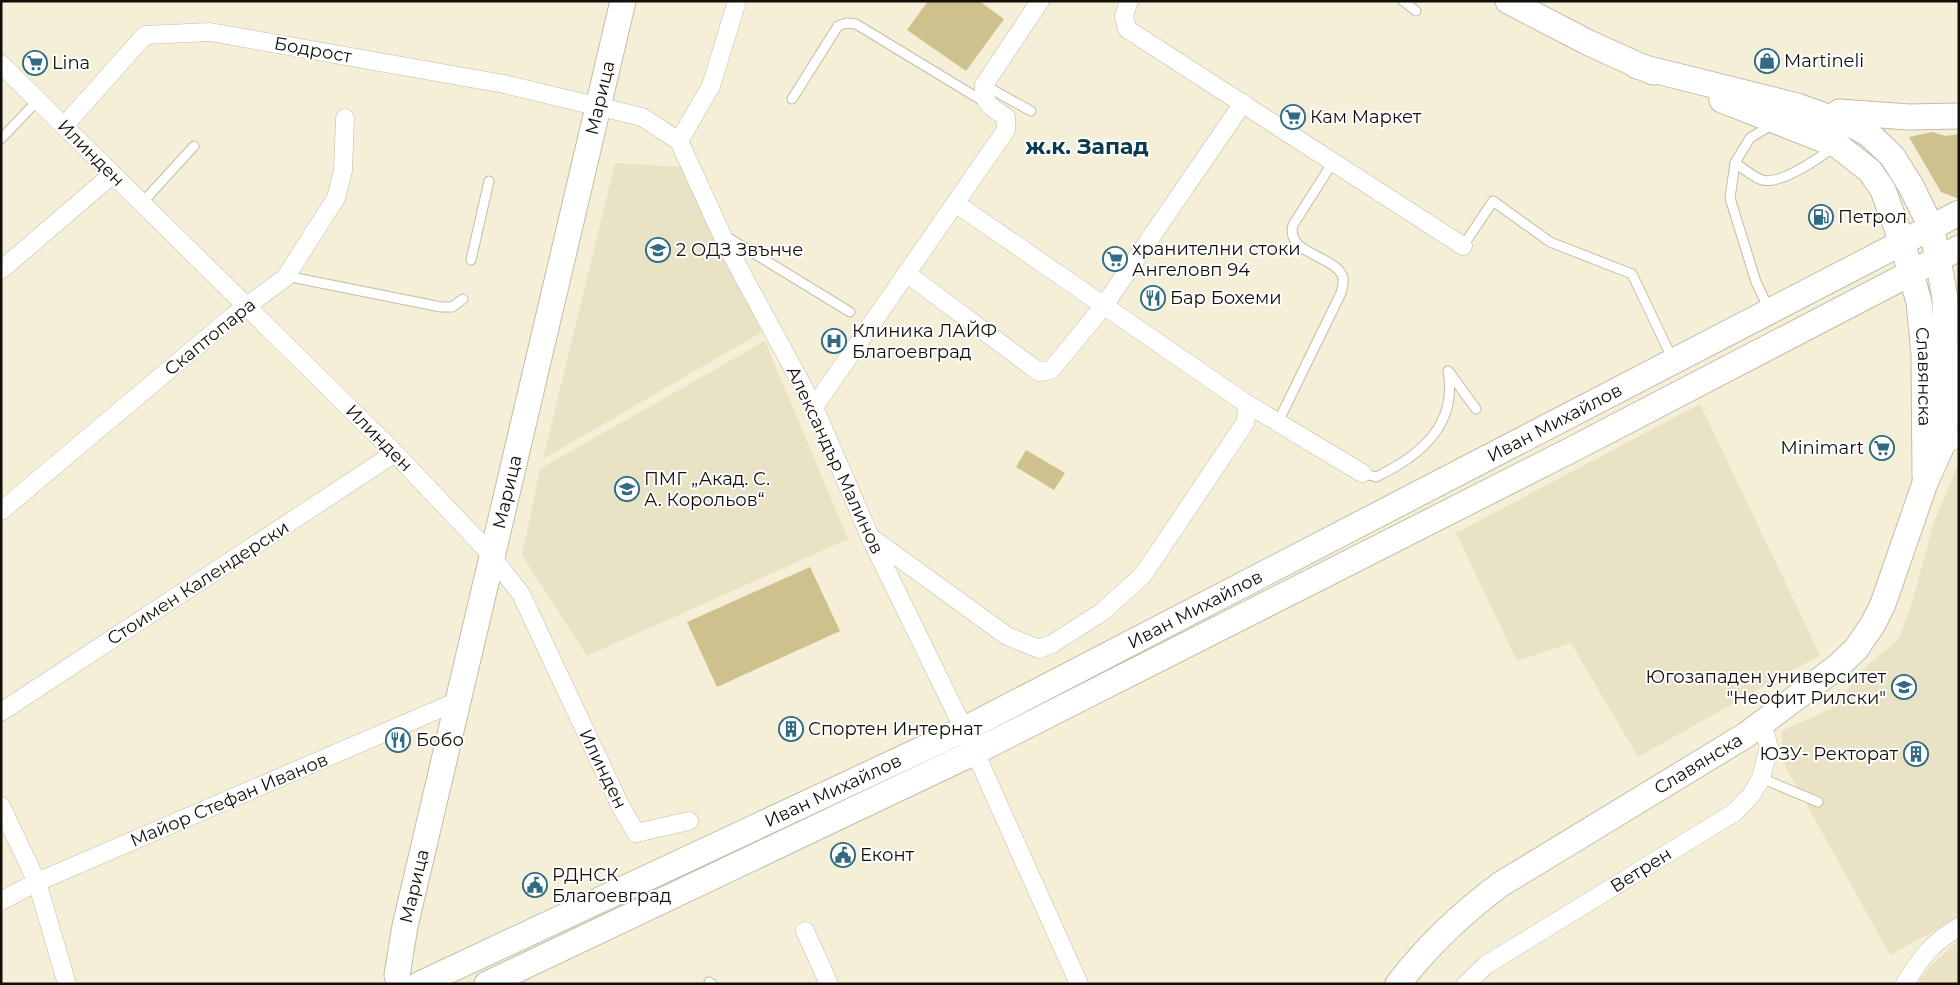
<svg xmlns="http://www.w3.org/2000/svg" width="1960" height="985" viewBox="0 0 1960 985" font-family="Montserrat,sans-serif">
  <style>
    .built { fill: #eae2c4 }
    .green { fill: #cec18e }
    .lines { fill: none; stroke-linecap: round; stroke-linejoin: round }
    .lane-casing { stroke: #c2bda7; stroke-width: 11 }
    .street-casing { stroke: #c2bda7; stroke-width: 19 }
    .secondary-casing { stroke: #c2bda7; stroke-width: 27 }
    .lane { stroke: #fff; stroke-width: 9 }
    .street { stroke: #fff; stroke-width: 18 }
    .secondary { stroke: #fff; stroke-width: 25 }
    .labels { text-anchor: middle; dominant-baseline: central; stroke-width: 4; stroke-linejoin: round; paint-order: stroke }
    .street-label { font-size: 18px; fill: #110f08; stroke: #fff }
    .poi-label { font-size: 18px; fill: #110f08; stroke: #fff; text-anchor: start }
    .district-label { font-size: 22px; font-weight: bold; fill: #083c4e; stroke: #fff }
  </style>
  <rect width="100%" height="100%" fill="#f5efd8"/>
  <g class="built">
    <path d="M 615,163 L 682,167 L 762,332 L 543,459 Z"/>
    <path d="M 765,341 L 848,539 L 587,656 L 522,555 L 540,469 Z"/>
    <path d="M 1700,404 L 1820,655 L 1638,757 L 1571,643 L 1517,661 L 1456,533 Z"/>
    <path d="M 1959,462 L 1959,917 L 1890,955 L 1782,760 L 1782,731 L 1831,709 L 1868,665 L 1898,640 L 1912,603 L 1933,525 Z"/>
    <path d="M 1959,940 L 1959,984 L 1917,984 L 1930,966 Z"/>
  </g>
  <g class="green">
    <path d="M 928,1 L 979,1 L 1004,19 L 966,71 L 907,30 Z"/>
    <path d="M 1932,132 L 1946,136 L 1959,134 L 1959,199 L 1941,192 L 1909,137 Z"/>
    <path d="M 1026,450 L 1065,473 L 1054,490 L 1016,467 Z"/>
    <path d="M 810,567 L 840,631 L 717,687 L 687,622 Z"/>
  </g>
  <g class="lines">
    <defs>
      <g id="lane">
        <path d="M 1403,1 L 1416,11"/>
        <path d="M 984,85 L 1031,111"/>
        <path d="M 792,99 L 838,26 L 846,23 L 856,24 L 986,103"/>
        <path d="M 1,139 L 38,100"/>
        <path d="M 1735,163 C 1743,168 1753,177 1762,180 C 1781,185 1819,158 1834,147"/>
        <path d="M 142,203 L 194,146"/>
        <path d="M 724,235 L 850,312"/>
        <path d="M 1463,246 L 1493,201 L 1550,242 L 1632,274 L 1673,360"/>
        <path d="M 471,260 L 489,181"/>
        <path d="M 286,276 L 441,307 L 452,307 L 463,299"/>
        <path d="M 1769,309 L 1756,282 L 1730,198 L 1735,163 L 1739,156 L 1750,138 L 1773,124"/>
        <path d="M 1450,373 L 1476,409"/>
        <path d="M 1278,422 L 1341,293 C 1342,289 1344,283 1343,278 C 1337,255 1285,255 1293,225 L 1333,162"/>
        <path d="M 1362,473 L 1376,477 C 1420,456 1458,425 1448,371"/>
        <path d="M 1761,778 L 1818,802"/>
        <path d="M 709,982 L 712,984"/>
      </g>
      <g id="street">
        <path d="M 1129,1 L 1124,16 L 1127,29 L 1463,246"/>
        <path d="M 1,64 L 390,448 L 484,547 L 521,594 L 620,805 L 636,833 L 689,821"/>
        <path d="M 64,126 L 145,35 L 210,32 L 504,84 L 642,117 L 679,141 L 728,248 L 814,407 L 870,537 L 975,752 L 1079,984"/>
        <path d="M 679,141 L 711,86 L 737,1"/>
        <path d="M 1,270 L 113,174"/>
        <path d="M 906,273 L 1039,372 L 1051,370 L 1103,307 L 1243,103"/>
        <path d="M 1244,402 L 1362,473"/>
        <path d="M 814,407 L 1006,130 L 1006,117 C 992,108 982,103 984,85 L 1040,1"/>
        <path d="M 1932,442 L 1943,443 L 1959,439"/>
        <path d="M 1,511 L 233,316 L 285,278 L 336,198 L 343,171 L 345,118"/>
        <path d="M 873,539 L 1007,636 L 1039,649 L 1052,644 L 1102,612 L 1143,575 L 1245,423 L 1247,412 L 1244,402 L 955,203"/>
        <path d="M 1,712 L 395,453"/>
        <path d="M 1,806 L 37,882 L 67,984"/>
        <path d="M 1,901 L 37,882 L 458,701"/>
        <path d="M 805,931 L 829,984"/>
        <path d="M 1466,984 L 1486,965 L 1735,812 L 1752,794 L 1761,778 L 1769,747 L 1762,723"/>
        <path d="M 1905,984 C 1919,959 1934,941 1959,927"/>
      </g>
      <g id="secondary">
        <path d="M 1508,1 L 1589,43 L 1653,72"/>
        <path id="s1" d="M 1722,100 L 1837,145 L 1870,171 L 1883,190 L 1902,242 L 1919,302 L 1924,355 L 1925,476"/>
        <path d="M 1839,112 L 1909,117 L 1959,116"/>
        <path id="s2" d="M 400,984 L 397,975 L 405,926 L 623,1"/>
        <path id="s3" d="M 420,984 L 963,730 L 1959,213"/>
        <path d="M 487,984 L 975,752 L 1573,449 L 1959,248"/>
        <path id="s4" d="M 1398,984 C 1428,945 1462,913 1501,884 L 1746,735 L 1837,667 L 1856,649 L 1873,624 L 1883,604 L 1925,483 L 1943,443 L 1946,417 L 1945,299 L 1938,258 L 1931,227 L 1911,186 L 1892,156 L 1870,135 L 1856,127 L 1797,106 L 1637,66"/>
      </g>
    </defs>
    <use href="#lane" class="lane-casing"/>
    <use href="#street" class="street-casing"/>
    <use href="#secondary" class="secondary-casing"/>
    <use href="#lane" class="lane"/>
    <use href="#street" class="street"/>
    <use href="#secondary" class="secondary"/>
  </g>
  <defs>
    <symbol id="shop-ring" viewBox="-11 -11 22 22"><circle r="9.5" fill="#fff" stroke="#306a83" stroke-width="1.5"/><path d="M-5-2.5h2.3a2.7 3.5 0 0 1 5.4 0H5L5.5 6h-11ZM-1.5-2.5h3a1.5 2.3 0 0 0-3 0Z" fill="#306a83"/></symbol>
    <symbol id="supermarket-ring" viewBox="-11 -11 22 22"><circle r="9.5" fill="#fff" stroke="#306a83" stroke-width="1.5"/><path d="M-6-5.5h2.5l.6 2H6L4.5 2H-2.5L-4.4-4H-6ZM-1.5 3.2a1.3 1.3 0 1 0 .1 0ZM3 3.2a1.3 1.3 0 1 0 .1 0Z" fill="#306a83"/></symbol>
    <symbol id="fuel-ring" viewBox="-11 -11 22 22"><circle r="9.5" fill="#fff" stroke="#306a83" stroke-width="1.5"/><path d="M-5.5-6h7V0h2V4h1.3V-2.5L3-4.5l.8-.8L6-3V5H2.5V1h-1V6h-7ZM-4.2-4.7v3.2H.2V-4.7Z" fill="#306a83"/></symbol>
    <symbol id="school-ring" viewBox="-11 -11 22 22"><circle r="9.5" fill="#fff" stroke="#306a83" stroke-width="1.5"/><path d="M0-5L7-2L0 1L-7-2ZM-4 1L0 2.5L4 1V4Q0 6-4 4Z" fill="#306a83"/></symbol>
    <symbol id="restaurant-ring" viewBox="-11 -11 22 22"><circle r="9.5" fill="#fff" stroke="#306a83" stroke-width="1.5"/><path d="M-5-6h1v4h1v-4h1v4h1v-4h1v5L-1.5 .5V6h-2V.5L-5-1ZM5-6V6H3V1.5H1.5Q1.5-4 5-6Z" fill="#306a83"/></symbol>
    <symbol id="hospital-ring" viewBox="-11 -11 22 22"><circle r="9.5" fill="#fff" stroke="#306a83" stroke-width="1.5"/><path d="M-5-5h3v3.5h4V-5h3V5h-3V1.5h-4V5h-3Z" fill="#306a83"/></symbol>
    <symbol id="university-ring" viewBox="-11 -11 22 22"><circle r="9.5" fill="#fff" stroke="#306a83" stroke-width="1.5"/><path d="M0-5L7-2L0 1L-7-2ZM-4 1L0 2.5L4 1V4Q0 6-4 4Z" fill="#306a83"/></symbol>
    <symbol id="building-ring" viewBox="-11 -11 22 22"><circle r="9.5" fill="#fff" stroke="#306a83" stroke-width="1.5"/><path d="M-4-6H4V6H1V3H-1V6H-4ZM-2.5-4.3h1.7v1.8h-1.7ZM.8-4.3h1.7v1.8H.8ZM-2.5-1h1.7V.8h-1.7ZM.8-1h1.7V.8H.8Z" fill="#306a83"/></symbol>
    <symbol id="civic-ring" viewBox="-11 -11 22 22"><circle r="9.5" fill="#fff" stroke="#306a83" stroke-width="1.5"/><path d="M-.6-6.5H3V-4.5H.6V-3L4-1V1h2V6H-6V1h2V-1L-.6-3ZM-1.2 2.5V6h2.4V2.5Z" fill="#306a83"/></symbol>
  </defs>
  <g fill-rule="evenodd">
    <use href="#shop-ring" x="1753" y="47" width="28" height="28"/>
    <use href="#supermarket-ring" x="21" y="49" width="28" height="28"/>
    <use href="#supermarket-ring" x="1279" y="103" width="28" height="28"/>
    <use href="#fuel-ring" x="1807" y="203" width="28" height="28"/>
    <use href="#school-ring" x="644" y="236" width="28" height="28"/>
    <use href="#supermarket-ring" x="1101" y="245" width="28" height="28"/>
    <use href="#restaurant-ring" x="1139" y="284" width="28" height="28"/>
    <use href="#hospital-ring" x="820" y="327" width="28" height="28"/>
    <use href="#supermarket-ring" x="1868" y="434" width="28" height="28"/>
    <use href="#school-ring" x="613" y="475" width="28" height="28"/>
    <use href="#university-ring" x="1890" y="673" width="28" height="28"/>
    <use href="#building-ring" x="777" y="715" width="28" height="28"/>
    <use href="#restaurant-ring" x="384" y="726" width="28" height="28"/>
    <use href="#building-ring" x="1902" y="740" width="28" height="28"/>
    <use href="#civic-ring" x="829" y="841" width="28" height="28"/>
    <use href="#civic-ring" x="521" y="871" width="28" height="28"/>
  </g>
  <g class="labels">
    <g class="street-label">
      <text transform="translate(313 50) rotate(10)">Бодрост</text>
      <text stroke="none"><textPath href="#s2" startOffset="910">Марица</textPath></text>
      <text transform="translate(91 153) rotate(45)">Илинден</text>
      <text transform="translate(210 337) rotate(-39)">Скаптопара</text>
      <text stroke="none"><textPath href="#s1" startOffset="381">Славянска</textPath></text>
      <text stroke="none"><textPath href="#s3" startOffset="1266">Иван Михайлов</textPath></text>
      <text transform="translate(379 438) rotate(45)">Илинден</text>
      <text transform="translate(835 460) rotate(65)">Александър Малинов</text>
      <text stroke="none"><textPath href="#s2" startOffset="505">Марица</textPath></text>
      <text transform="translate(198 583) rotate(-33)">Стоимен Календерски</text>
      <text stroke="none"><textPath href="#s3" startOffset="861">Иван Михайлов</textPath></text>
      <text stroke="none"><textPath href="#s4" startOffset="375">Славянска</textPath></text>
      <text transform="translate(603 769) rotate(64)">Илинден</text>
      <text stroke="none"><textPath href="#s3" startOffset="456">Иван Михайлов</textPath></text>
      <text transform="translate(229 800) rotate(-23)">Майор Стефан Иванов</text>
      <text transform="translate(1641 870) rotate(-32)">Ветрен</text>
      <text stroke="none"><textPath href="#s2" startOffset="100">Марица</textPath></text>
    </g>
    <g class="poi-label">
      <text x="1784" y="61">Martineli</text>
      <text x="52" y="63">Lina</text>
      <text x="1310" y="117">Кам Маркет</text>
      <text x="1838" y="217">Петрол</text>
      <text x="1132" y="249">хранителни стоки<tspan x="1132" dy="21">Ангеловп 94</tspan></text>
      <text x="676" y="250">2 ОДЗ Звънче</text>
      <text x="1170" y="298">Бар Бохеми</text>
      <text x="852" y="331">Клиника ЛАЙФ<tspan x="852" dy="21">Благоевград</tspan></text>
      <text x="1864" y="448" text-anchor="end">Minimart</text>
      <text x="644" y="479">ПМГ „Акад. С.<tspan x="644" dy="21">А. Корольов“</tspan></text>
      <text x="1886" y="677" text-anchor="end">Югозападен университет<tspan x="1886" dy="21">"Неофит Рилски"</tspan></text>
      <text x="808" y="729">Спортен Интернат</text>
      <text x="416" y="740">Бобо</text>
      <text x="1898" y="754" text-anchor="end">ЮЗУ- Ректорат</text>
      <text x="860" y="855">Еконт</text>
      <text x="552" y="875">РДНСК<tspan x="552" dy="21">Благоевград</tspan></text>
    </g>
    <g class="district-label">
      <text x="1087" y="146">ж.к. Запад</text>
    </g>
  </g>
  <rect width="1960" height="985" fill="none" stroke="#110f08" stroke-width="5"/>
</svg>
